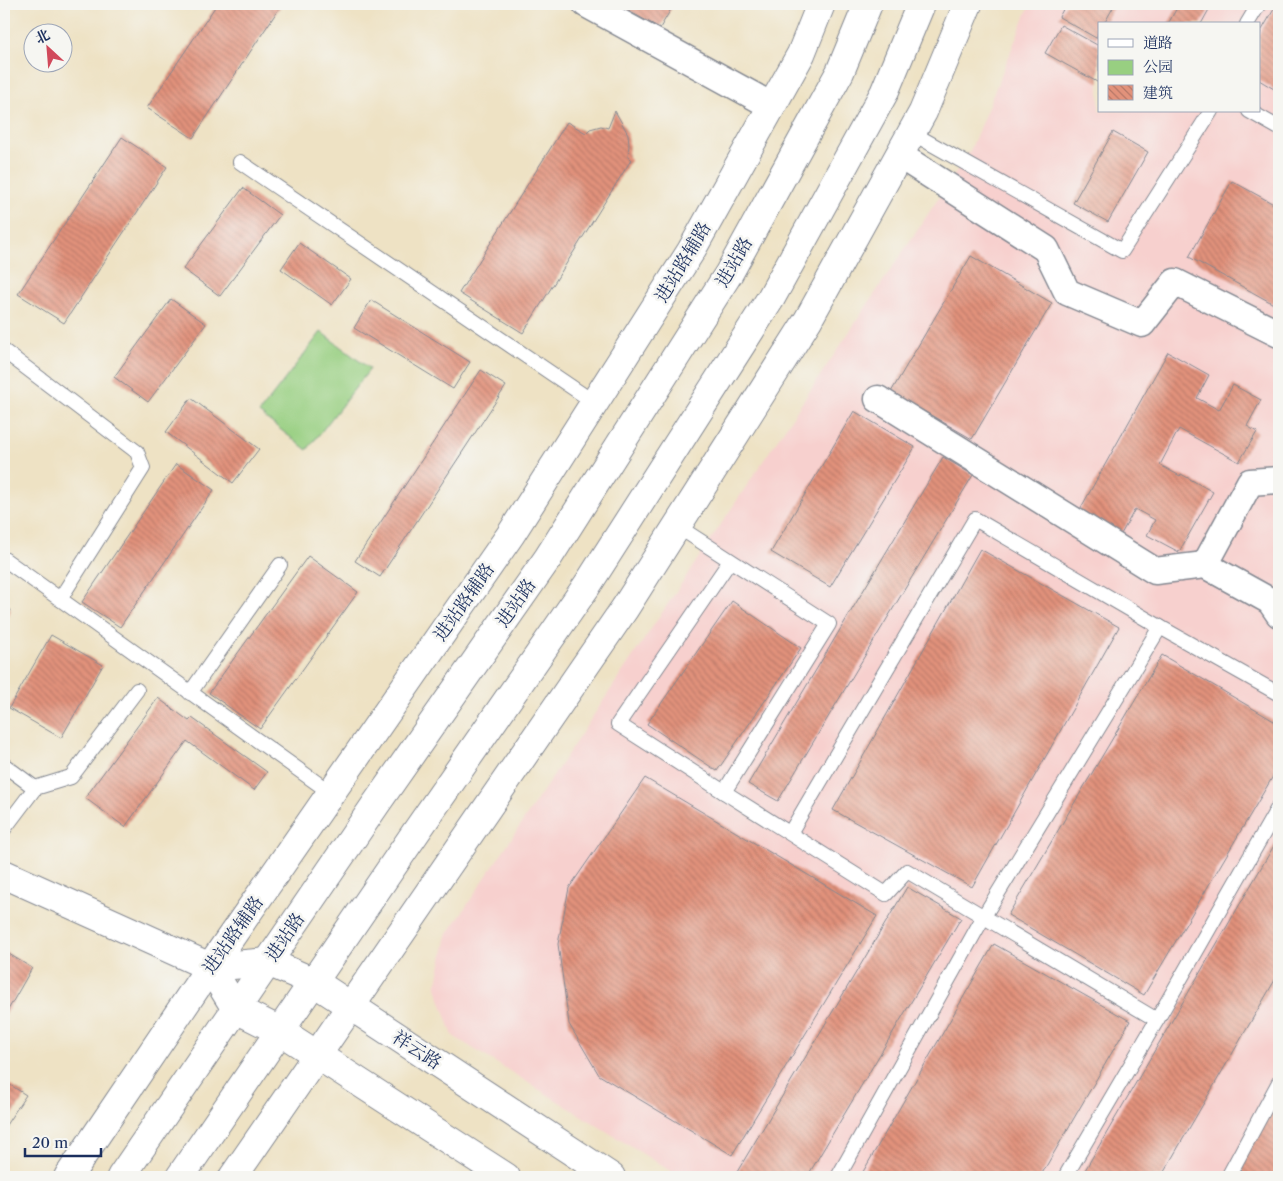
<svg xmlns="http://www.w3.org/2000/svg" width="1283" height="1181" viewBox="0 0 1283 1181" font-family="'Libre Caslon Text','Noto Serif SC',serif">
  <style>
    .built { fill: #f7d0ce; fill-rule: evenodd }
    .green { fill: #98cf81; stroke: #5a7f70 }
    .building { fill: url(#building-back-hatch) }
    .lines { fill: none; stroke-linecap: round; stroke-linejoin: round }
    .service-casing { stroke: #848891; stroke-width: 16 }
    .minor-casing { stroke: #848891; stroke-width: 29 }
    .tertiary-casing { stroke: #848891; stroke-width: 30 }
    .secondary-casing { stroke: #848891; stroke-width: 30 }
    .primary-casing { stroke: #848891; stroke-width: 30 }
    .service { stroke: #fff; stroke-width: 14 }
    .minor { stroke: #fff; stroke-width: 26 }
    .tertiary { stroke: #fff; stroke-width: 28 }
    .secondary { stroke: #fff; stroke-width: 28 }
    .primary { stroke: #fff; stroke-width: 28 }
    .labels { text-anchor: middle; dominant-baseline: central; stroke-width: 5; stroke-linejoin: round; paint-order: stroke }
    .street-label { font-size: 18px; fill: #1b2f5e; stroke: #f6f6f2 }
  </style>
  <defs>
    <pattern id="building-back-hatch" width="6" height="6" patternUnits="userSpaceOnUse" patternTransform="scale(1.25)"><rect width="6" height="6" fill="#e2927b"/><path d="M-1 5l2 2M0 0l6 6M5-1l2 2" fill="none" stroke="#b67868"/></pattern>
  </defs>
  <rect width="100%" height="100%" fill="#f6f6f2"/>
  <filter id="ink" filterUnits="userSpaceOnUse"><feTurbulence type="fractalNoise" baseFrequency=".02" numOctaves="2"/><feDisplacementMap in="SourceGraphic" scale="10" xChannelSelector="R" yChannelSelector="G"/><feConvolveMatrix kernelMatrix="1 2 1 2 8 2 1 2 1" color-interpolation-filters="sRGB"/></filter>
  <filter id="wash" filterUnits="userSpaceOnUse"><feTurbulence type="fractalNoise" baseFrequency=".0096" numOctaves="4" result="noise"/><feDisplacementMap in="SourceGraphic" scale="20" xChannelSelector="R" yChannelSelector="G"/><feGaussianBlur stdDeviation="1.12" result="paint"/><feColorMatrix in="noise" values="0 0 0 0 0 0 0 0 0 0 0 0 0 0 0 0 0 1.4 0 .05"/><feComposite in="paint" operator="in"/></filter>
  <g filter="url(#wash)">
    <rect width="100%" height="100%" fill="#eee2c4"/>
    <path class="built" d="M 1030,4 L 1279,4 L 1279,1177 L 680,1177 L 453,1036 L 436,987 L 447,935 L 970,151 ZM 1099,24 L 1259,24 L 1259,111 L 1099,111 Z"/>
    <path class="green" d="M 321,332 L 370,369 L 307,450 L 259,413 Z"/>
    <g id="blocks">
      <g class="building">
        <path d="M 217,4 L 282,4 L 193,138 L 147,108 Z"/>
        <path d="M 615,4 L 674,4 L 660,28 Z"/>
        <path d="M 1066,4 L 1115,4 L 1104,24 L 1099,24 L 1099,32 L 1096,38 L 1059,17 Z"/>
        <path d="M 1179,4 L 1212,4 L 1201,24 L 1168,24 Z"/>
        <path d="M 1277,4 L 1279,4 L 1279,92 L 1259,80 L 1259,35 Z"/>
        <path d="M 1061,25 L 1099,46 L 1099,83 L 1045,53 Z"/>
        <path d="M 615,111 L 628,134 L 629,145 L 628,157 L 631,160 L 523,333 L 459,293 L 567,122 L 586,133 L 590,129 L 601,126 L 608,128 Z"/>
        <path d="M 1113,132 L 1148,152 L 1108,222 L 1073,203 Z"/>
        <path d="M 122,137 L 167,167 L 64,323 L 18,294 Z"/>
        <path d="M 1232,181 L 1279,207 L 1279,307 L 1189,257 Z"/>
        <path d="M 243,188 L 280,215 L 220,296 L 183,269 Z"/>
        <path d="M 299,243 L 351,279 L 332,305 L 281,269 Z"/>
        <path d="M 971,256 L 1052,303 L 972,439 L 891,392 Z"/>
        <path d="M 171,299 L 206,324 L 148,402 L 114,377 Z"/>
        <path d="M 371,300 L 470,362 L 453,389 L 354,328 Z"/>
        <path d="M 1168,352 L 1209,375 L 1197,398 L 1219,410 L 1233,385 L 1261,400 L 1247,426 L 1257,432 L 1239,462 L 1179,429 L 1160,465 L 1180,476 L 1181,474 L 1213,492 L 1179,552 L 1147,535 L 1155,520 L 1135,509 L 1120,536 L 1078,513 Z"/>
        <path d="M 481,370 L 506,386 L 380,577 L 355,561 Z"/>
        <path d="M 191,398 L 259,449 L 233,483 L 166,432 Z"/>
        <path d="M 854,411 L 915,447 L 830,587 L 771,552 Z"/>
        <path d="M 943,457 L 973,475 L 778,801 L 748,784 Z"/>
        <path d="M 176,464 L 214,490 L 120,627 L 82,602 Z"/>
        <path d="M 980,549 L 1119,627 L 972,887 L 833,810 Z"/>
        <path d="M 308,556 L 358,592 L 260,729 L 209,693 Z"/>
        <path d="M 732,601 L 801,648 L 717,771 L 647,724 Z"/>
        <path d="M 4,605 L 11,610 L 4,622 Z"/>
        <path d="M 51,635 L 103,665 L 61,738 L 9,708 Z"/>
        <path d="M 1162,655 L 1279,724 L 1279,766 L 1144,995 L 1008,915 Z"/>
        <path d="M 158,698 L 189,721 L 192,718 L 267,772 L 254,790 L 187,741 L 125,827 L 85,798 Z"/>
        <path d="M 645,778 L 877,916 L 732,1155 L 599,1075 L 569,1024 L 558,944 L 569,888 Z"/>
        <path d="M 1279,837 L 1279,973 L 1161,1177 L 1081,1177 Z"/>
        <path d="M 907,887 L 961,918 L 807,1177 L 734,1177 Z"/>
        <path d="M 994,944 L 1130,1021 L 1040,1177 L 860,1177 Z"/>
        <path d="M 4,951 L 32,968 L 4,1017 Z"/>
        <path d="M 4,1081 L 26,1095 L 4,1128 Z"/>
        <path d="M 1279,1096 L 1279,1177 L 1234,1177 Z"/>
      </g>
    </g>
  </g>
  <g filter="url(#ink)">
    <use href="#blocks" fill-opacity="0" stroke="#848891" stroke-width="1"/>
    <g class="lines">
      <defs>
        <g id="service">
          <path d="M 1247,24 L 1259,4"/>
          <path d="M 1249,111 L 1279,128"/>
          <path d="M 912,133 L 1122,251 L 1211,111"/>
          <path d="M 240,162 L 595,403"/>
          <path d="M 4,351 L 137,452 L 143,468 L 60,599"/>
          <path d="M 677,526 L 829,624 L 724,792 L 618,724 L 730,561"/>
          <path d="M 4,559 L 331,793"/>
          <path d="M 190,693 L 280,565"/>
          <path d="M 4,765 L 35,788"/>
          <path d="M 724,792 L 886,894 L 907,871 L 1157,1020 L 1279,806"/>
          <path d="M 4,829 L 35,788 L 71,777 L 137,690"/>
          <path d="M 790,833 L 975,519 L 1160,627"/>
          <path d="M 838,1177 L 984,916 L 1160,627 L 1279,694"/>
          <path d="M 1065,1177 L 1157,1020"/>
          <path d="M 1228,1177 L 1279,1082"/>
        </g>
        <g id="minor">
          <path d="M 586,4 L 772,106"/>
          <path d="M 899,155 L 1046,249 L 1067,292 L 1142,324 L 1175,282 L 1279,334"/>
          <path d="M 878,399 L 1155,571 L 1205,565 L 1270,601 L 1279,614"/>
          <path d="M 1205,565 L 1250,482 L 1279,480"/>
        </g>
        <g id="tertiary">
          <path d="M 4,874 L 210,967"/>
          <path d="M 68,1177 L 210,967 L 511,534 L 691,251 L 801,54 L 821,4"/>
          <path d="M 233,1177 L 625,608 L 808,320 L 923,112 L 968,4"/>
        </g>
        <path id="secondary" d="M 506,1177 L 280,1031 L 236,1009 L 210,967 L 268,962 L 314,982 L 611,1177"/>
        <g id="primary">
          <path d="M 121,1177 L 376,804 L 548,558 L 729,273 L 840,72 L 868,4"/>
          <path d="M 180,1177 L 416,832 L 588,584 L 771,298 L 884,93 L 921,4"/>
        </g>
      </defs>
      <use href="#service" class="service-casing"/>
      <use href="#minor" class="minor-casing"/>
      <use href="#tertiary" class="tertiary-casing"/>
      <use href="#secondary" class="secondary-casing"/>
      <use href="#primary" class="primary-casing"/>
      <use href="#service" class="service"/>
      <use href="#minor" class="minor"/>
      <use href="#tertiary" class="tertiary"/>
      <use href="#secondary" class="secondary"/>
      <use href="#primary" class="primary"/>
    </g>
  </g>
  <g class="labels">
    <g class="street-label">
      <text transform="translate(683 262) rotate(-59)">进站路辅路</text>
      <text transform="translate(734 262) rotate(-60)">进站路</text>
      <text transform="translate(464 602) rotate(-55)">进站路辅路</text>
      <text transform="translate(516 603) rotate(-55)">进站路</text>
      <text transform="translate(233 935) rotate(-55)">进站路辅路</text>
      <text transform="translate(285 937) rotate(-56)">进站路</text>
      <text transform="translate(417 1050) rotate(33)">祥云路</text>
    </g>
  </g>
  <rect width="1283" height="1181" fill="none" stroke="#f6f6f2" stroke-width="20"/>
  <rect x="1098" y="22" width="162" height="90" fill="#f6f6f2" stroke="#9ea6b7"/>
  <rect x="1108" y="39" width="25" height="8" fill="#ffffff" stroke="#9ea6b7"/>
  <text x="1143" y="48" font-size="15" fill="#1b2f5e">道路</text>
  <rect x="1108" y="60" width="25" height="15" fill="#98cf81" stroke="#9ea6b7"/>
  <text x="1143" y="72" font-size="15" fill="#1b2f5e">公园</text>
  <rect x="1108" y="85" width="25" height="15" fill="url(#building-back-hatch)" stroke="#9ea6b7"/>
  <text x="1143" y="98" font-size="15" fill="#1b2f5e">建筑</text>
  <g transform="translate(48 48) rotate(334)"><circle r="24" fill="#f6f6f2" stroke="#9ea6b7"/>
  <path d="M0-4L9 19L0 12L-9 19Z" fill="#d1495b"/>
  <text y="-8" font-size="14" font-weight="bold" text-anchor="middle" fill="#1b2f5e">北</text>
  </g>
  <path d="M25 1148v8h76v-8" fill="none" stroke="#1b2f5e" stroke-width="2.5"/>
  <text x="32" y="1148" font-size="15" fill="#1b2f5e" stroke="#f6f6f2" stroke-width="4" paint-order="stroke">20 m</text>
</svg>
